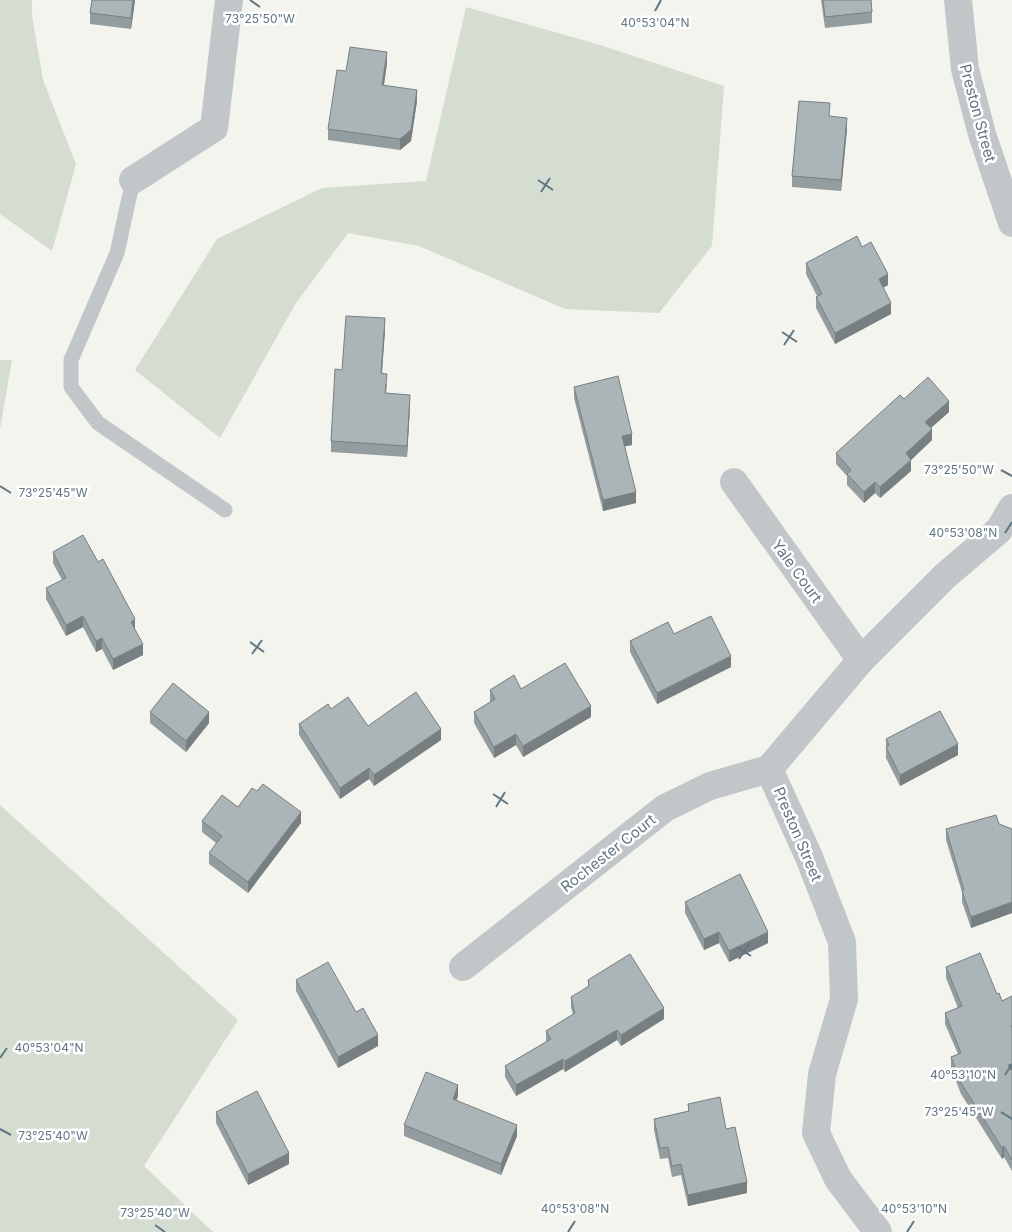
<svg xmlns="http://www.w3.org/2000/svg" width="1012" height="1232" viewBox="0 0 1012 1232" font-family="Inter,sans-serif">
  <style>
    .green { fill: #d5dcd0 }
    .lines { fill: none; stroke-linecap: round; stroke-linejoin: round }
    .service { stroke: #c1c6c8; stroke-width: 15 }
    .minor { stroke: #c1c6c8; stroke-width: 28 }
    .wall { fill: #939c9e }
    .shaded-wall { fill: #787f81 }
    .building { fill: #abb5b8; stroke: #787f81 }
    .ticks { fill: none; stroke: #607683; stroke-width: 2 }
    .labels { text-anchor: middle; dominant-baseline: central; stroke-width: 5; stroke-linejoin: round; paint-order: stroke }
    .street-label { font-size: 15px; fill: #607683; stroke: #fff }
    .ticks-label { font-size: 12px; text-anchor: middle; fill: #607683; stroke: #fff; stroke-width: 5; stroke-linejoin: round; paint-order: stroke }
  </style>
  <rect width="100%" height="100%" fill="#f4f4ef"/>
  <g class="green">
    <path d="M 0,0 L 32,0 L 32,15 L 43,80 L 76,164 L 52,251 L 0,214 Z"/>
    <path d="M 466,7 L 597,44 L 724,86 L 712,246 L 659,313 L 565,309 L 419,246 L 348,233 L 296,303 L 220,438 L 135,370 L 217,239 L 322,188 L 426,181 Z"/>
    <path d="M 0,360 L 12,360 L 0,429 Z"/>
    <path d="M 0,805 L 238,1020 L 144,1166 L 213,1232 L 0,1232 Z"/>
  </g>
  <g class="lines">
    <path class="service" d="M 133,180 L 117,253 L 71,360 L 71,387 L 98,423 L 225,510"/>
    <g class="minor">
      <path d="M 958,0 L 965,69 L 982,134 L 1012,223"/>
      <path d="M 133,180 L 214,128 L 229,0"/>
      <path d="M 734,482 L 861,660"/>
      <path d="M 463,967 L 665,808 L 710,786 L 769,769"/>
      <path d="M 878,1232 L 838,1179 L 816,1133 L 822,1074 L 844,999 L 842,942 L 809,857 L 769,769 L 861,660 L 945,576 L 999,530 L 1012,508"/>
    </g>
  </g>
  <g class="wall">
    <path d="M 92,0 L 135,0 L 131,29 L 90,24 L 90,13 Z"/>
    <path d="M 821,0 L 871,0 L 872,12 L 872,23 L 825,28 Z"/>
    <path d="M 387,63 L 384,86 L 417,101 L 411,141 L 400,150 L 328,140 L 328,129 L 346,71 Z"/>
    <path d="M 830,116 L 847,129 L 841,191 L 792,187 L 792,176 Z"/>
    <path d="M 862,247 L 888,285 L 883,288 L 891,314 L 835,344 L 816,308 L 816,297 L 817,296 L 806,274 L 806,263 Z"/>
    <path d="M 385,330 L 382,373 L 387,385 L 386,394 L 410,406 L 407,457 L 331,452 L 331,441 L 342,370 Z"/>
    <path d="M 574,387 L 632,445 L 625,446 L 636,503 L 603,511 L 574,398 Z"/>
    <path d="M 904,399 L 949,412 L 931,428 L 932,440 L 911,460 L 911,471 L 880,498 L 875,493 L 864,503 L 847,485 L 847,476 L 836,464 L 836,453 Z"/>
    <path d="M 53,552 L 98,562 L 135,630 L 143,655 L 113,670 L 102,649 L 96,652 L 83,627 L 66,636 L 46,599 L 46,588 L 62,580 L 53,563 Z"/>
    <path d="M 674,634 L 731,667 L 657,704 L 630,652 L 630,641 Z"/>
    <path d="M 521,689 L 591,717 L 523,757 L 516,745 L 494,758 L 474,723 L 474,712 L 490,702 L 490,690 Z"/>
    <path d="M 331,709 L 368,726 L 441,740 L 374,786 L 369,779 L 340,799 L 299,735 L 299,724 Z"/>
    <path d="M 150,712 L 209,723 L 186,752 L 150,723 Z"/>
    <path d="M 886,739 L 958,755 L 900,786 L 886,758 Z"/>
    <path d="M 238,807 L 301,823 L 248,893 L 209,864 L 209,853 L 216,843 L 202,832 L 202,821 Z"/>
    <path d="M 999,824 L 1012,829 L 1012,913 L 971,928 L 962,902 L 962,892 L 946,840 L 946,829 Z"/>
    <path d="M 685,902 L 768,943 L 729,962 L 719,943 L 704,950 L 685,913 Z"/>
    <path d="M 946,967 L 997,994 L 1002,1001 L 1012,996 L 1012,1171 L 1004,1157 L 1002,1159 L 961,1094 L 951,1068 L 951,1057 L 958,1054 L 945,1024 L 945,1013 L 958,1008 L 946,978 Z"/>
    <path d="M 296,980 L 356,1012 L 378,1046 L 338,1068 L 296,991 Z"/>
    <path d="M 588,980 L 664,1019 L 621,1046 L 617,1040 L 565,1072 L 563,1069 L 516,1096 L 505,1077 L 505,1066 L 546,1042 L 546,1031 L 573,1014 L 571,1008 L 571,997 L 588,987 Z"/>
    <path d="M 458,1096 L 456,1101 L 517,1136 L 501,1175 L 404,1136 L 404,1125 Z"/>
    <path d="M 688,1104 L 726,1129 L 747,1193 L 688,1206 L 681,1175 L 672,1177 L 668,1158 L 660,1159 L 654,1130 L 654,1119 L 688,1111 Z"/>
    <path d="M 216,1112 L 289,1164 L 248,1185 L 216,1123 Z"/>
  </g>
  <g class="shaded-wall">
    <path d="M 133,0 L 135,0 L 131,29 L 131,18 Z"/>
    <path d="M 387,52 L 387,63 L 382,96 L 382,85 Z"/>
    <path d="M 417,90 L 417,101 L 411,141 L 400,150 L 400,139 Z"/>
    <path d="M 847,118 L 847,129 L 841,191 L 841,180 Z"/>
    <path d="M 888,274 L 888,285 L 879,290 L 879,279 Z"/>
    <path d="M 891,303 L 891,314 L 835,344 L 835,333 Z"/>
    <path d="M 385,318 L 385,330 L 381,384 L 381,373 Z"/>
    <path d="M 410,395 L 410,406 L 407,457 L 407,446 Z"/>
    <path d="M 949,401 L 949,412 L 925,433 L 925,422 Z"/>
    <path d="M 932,429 L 932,440 L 911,460 L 911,471 L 880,498 L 880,487 L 906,453 Z"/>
    <path d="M 632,434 L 632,445 L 622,447 L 622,436 Z"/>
    <path d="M 875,482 L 875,493 L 864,503 L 864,492 Z"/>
    <path d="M 636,492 L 636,503 L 603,511 L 603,500 Z"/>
    <path d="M 83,616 L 83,627 L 66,636 L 66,625 Z"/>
    <path d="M 135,619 L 135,630 L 131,622 Z"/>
    <path d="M 102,638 L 102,649 L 96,652 L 96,641 Z"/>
    <path d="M 143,644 L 143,655 L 113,670 L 113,659 Z"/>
    <path d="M 731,656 L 731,667 L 657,704 L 657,693 Z"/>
    <path d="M 591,706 L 591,717 L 523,757 L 523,746 Z"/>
    <path d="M 209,712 L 209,723 L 186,752 L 186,741 Z"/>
    <path d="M 441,729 L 441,740 L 374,786 L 374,775 Z"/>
    <path d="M 516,734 L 516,745 L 494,758 L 494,747 Z"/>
    <path d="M 958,744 L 958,755 L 900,786 L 900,775 Z"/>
    <path d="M 369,768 L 369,779 L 340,799 L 340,788 Z"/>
    <path d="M 301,812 L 301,823 L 248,893 L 248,882 Z"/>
    <path d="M 1012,902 L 1012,913 L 971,928 L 971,917 Z"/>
    <path d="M 719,932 L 719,943 L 704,950 L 704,939 Z"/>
    <path d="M 768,932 L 768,943 L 729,962 L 729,951 Z"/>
    <path d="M 664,1008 L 664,1019 L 621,1046 L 621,1035 Z"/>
    <path d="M 617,1030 L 617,1040 L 565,1072 L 565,1061 Z"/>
    <path d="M 378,1035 L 378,1046 L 338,1068 L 338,1057 Z"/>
    <path d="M 563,1059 L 563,1069 L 516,1096 L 516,1085 Z"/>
    <path d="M 1012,1064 L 1012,1075 L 1008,1065 Z"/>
    <path d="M 458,1085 L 458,1096 L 453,1110 L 453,1099 Z"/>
    <path d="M 517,1125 L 517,1136 L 501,1175 L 501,1164 Z"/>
    <path d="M 1004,1146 L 1004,1157 L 1002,1159 L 1002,1148 Z"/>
    <path d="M 289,1153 L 289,1164 L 248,1185 L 248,1174 Z"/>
    <path d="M 747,1182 L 747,1193 L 688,1206 L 688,1195 Z"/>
  </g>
  <g class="building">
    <path d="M 92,0 L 133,0 L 131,18 L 90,13 Z"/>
    <path d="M 823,0 L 871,0 L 872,12 L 825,17 Z"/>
    <path d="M 350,47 L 387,52 L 382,85 L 417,90 L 411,130 L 400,139 L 328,129 L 337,70 L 346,71 Z"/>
    <path d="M 799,101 L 830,103 L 829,116 L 847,118 L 841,180 L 792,176 Z"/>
    <path d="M 857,236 L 862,247 L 871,242 L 888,274 L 879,279 L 891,303 L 835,333 L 816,297 L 822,294 L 806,263 Z"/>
    <path d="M 346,316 L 385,318 L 381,373 L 387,374 L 385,393 L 410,395 L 407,446 L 331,441 L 335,369 L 342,370 Z"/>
    <path d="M 618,376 L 632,434 L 622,436 L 636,492 L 603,500 L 574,387 Z"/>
    <path d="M 928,377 L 949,401 L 925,422 L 932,429 L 906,453 L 911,460 L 880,487 L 875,482 L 864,492 L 847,474 L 851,470 L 836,453 L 900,395 L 904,399 Z"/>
    <path d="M 83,535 L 98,562 L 103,559 L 135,619 L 131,622 L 143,644 L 113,659 L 102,638 L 96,641 L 83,616 L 66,625 L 46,588 L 66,578 L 53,552 Z"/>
    <path d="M 711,616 L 731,656 L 657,693 L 630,641 L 668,622 L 674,634 Z"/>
    <path d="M 565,663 L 591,706 L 523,746 L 516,734 L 494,747 L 474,712 L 495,699 L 490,690 L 514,675 L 521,689 Z"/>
    <path d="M 173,683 L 209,712 L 186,741 L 150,712 Z"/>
    <path d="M 416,692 L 441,729 L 374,775 L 369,768 L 340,788 L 299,724 L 328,704 L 331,709 L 348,697 L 368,726 Z"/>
    <path d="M 940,711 L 958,744 L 900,775 L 886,747 L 889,745 L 886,739 Z"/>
    <path d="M 263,784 L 301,812 L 248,882 L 209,853 L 222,836 L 202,821 L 222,795 L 238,807 L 252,788 L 257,791 Z"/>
    <path d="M 996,815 L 999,824 L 1012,829 L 1012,902 L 971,917 L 962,891 L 964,890 L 946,829 Z"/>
    <path d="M 740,874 L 768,932 L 729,951 L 719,932 L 704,939 L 685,902 Z"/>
    <path d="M 980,953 L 997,994 L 999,993 L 1002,1001 L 1012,996 L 1012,1026 L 1011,1026 L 1012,1028 L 1012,1064 L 1008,1065 L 1012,1071 L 1012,1160 L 1004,1146 L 1002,1148 L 961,1083 L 951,1057 L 961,1053 L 945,1013 L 962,1006 L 946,967 Z"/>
    <path d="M 630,954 L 664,1008 L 621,1035 L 617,1030 L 565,1061 L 563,1059 L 516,1085 L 505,1066 L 551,1039 L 546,1031 L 575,1013 L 571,997 L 589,986 L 588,980 Z"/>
    <path d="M 328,962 L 356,1012 L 363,1008 L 378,1035 L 338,1057 L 296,980 Z"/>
    <path d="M 426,1072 L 458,1085 L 453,1099 L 517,1125 L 501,1164 L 404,1125 Z"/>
    <path d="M 257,1091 L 289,1153 L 248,1174 L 216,1112 Z"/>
    <path d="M 720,1097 L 726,1129 L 735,1127 L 747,1182 L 688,1195 L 681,1164 L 672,1166 L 668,1147 L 660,1148 L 654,1119 L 689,1111 L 688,1104 Z"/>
  </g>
  <path class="ticks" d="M 250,0 L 260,7M 655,11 L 661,0M 538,180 L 553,190M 541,192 L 550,178M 782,332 L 797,342M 784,345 L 794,330M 1001,470 L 1012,476M 0,486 L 11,493M 1005,533 L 1012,522M 250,642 L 264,652M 252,654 L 262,640M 493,794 L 508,804M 496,807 L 505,792M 737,947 L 751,956M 739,959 L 749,944M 0,1058 L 7,1048M 1005,1075 L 1012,1064M 1001,1112 L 1012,1119M 0,1129 L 11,1135M 155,1225 L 165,1232M 568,1232 L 575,1221M 907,1232 L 914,1221"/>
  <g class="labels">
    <g class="street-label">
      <text transform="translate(978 113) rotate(75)">Preston Street</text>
      <text transform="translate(797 571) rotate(54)">Yale Court</text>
      <text transform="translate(798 834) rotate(67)">Preston Street</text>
      <text transform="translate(608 853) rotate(-38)">Rochester Court</text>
    </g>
  </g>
  <g class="ticks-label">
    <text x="260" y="23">73°25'50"W</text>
    <text x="655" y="27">40°53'04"N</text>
    <text x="959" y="474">73°25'50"W</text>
    <text x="53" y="497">73°25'45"W</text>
    <text x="963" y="537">40°53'08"N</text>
    <text x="49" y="1052">40°53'04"N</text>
    <text x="963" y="1079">40°53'10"N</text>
    <text x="959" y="1116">73°25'45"W</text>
    <text x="53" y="1140">73°25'40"W</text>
    <text x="575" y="1213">40°53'08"N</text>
    <text x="914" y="1213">40°53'10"N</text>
    <text x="155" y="1217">73°25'40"W</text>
  </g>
</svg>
